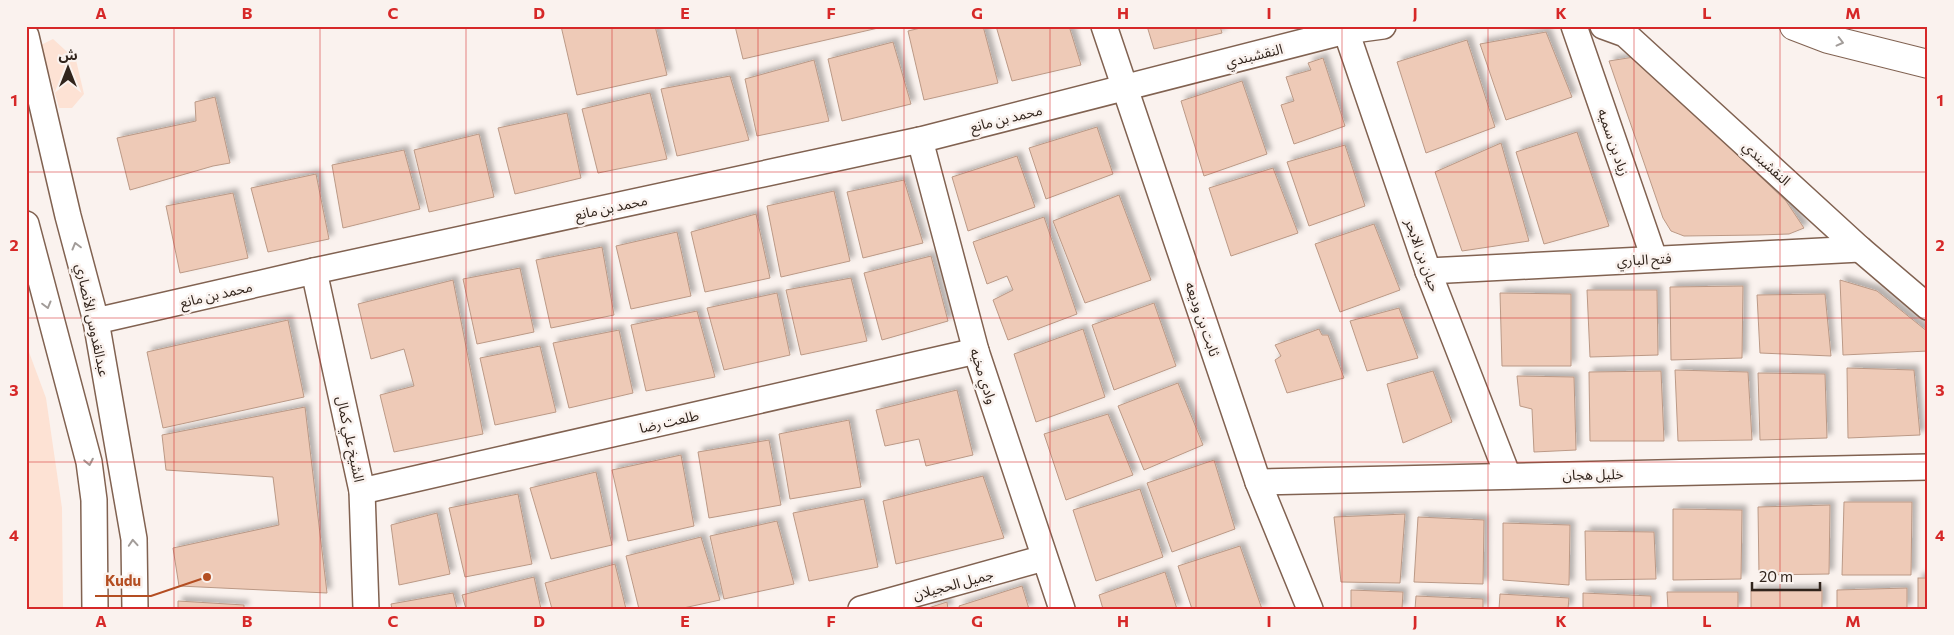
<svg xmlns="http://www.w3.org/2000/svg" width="1954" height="635" viewBox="0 0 1954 635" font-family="Commissioner,'Noto Sans Arabic',sans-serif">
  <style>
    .built { fill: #fde2d4 }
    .building { fill: #eecab7; stroke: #bb9986; filter: url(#shadow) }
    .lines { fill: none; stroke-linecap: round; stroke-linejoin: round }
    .minor-casing { stroke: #816251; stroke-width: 28 }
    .highway-casing { stroke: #816251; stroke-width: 30 }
    .minor { stroke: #fff; stroke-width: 25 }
    .highway { stroke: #fff; stroke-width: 28 }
    .oneway { stroke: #a29c99 }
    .grid { fill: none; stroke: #d62828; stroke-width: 1; stroke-opacity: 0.55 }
    .labels { text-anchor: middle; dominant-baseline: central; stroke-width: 5; stroke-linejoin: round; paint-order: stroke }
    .street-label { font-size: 14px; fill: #31241c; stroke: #faf2ee }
    .leader { fill: none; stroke: #b44e22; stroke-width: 2 }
    .callout-dot { fill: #b44e22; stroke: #faf2ee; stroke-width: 2 }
    .callout-label { font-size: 15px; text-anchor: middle; font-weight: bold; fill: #b44e22; stroke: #faf2ee; stroke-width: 5; stroke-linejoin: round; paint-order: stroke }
    .neatline { fill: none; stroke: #d62828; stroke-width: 2 }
    .grid-label { font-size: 16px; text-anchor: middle; font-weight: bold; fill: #d62828 }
  </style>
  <defs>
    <filter id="shadow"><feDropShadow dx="4.5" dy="-4.5" stdDeviation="2.5" flood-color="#0004"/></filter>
  </defs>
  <rect width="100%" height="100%" fill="#faf2ee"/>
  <g class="built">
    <path d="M 53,39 L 76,60 L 84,94 L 72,108 L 59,108 L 41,45 Z"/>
    <path d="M 26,344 L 46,398 L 62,508 L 63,609 L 26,609 Z"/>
  </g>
  <g class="building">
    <path d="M 561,26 L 655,26 L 667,75 L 577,95 Z"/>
    <path d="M 735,26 L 887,26 L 743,59 Z"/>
    <path d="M 929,26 L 983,26 L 998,83 L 924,100 L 908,31 Z"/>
    <path d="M 996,26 L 1069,26 L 1081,65 L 1012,81 Z"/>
    <path d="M 1147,26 L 1220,26 L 1222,33 L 1154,49 Z"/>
    <path d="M 1546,32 L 1572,97 L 1506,120 L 1480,44 Z"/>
    <path d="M 1467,40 L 1495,127 L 1426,153 L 1397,62 Z"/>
    <path d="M 893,42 L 911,104 L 842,121 L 828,59 Z"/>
    <path d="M 1634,57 L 1786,201 L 1804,228 L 1789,234 L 1758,235 L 1684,236 L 1671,231 L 1663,218 L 1609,61 Z"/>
    <path d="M 1323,58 L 1345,126 L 1294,144 L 1281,105 L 1294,101 L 1286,77 L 1311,70 L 1308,63 Z"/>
    <path d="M 814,60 L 829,121 L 757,136 L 745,79 Z"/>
    <path d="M 730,76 L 749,140 L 677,156 L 661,89 Z"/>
    <path d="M 1242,81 L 1267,154 L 1204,176 L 1181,101 Z"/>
    <path d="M 650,93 L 667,159 L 598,173 L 582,109 Z"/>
    <path d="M 215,97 L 230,163 L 213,166 L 130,190 L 117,138 L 196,121 L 195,102 Z"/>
    <path d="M 567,113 L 581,178 L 515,194 L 498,128 Z"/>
    <path d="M 1097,127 L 1113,174 L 1046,199 L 1029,148 Z"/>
    <path d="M 1577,132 L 1609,226 L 1544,244 L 1516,152 Z"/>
    <path d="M 479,134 L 494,197 L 429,212 L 414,150 Z"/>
    <path d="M 1501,143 L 1529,241 L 1462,251 L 1435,172 Z"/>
    <path d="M 1345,145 L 1365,206 L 1309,226 L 1287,162 Z"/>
    <path d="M 404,150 L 420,209 L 343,228 L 332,165 Z"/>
    <path d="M 1017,156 L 1035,207 L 968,231 L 952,177 Z"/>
    <path d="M 1273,168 L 1298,233 L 1231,256 L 1209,188 Z"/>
    <path d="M 316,174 L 329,239 L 268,252 L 251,188 Z"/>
    <path d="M 904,180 L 923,243 L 863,258 L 847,192 Z"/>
    <path d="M 834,191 L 850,261 L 781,277 L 767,206 Z"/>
    <path d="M 233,193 L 248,258 L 180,273 L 166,206 Z"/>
    <path d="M 1119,195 L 1151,280 L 1085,303 L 1053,221 Z"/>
    <path d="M 756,214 L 770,278 L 705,292 L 691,232 Z"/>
    <path d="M 1044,217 L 1077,314 L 1008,340 L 993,300 L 1013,290 L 1007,276 L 987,284 L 973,242 Z"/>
    <path d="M 1374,224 L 1400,290 L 1340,312 L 1315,244 Z"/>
    <path d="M 677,232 L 691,296 L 631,309 L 616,246 Z"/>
    <path d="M 602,247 L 614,315 L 551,328 L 536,260 Z"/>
    <path d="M 931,256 L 948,321 L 882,340 L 864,273 Z"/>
    <path d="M 520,268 L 534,332 L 477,344 L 463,279 Z"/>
    <path d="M 851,278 L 867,341 L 801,355 L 786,290 Z"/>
    <path d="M 453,280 L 483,434 L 394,452 L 380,395 L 414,386 L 404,349 L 371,359 L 358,304 Z"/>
    <path d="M 1840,280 L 1877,291 L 1928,332 L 1928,351 L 1843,355 Z"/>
    <path d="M 1743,286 L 1742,358 L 1671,360 L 1670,287 Z"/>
    <path d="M 1587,290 L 1657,290 L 1658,355 L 1590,357 Z"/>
    <path d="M 777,293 L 790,355 L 724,370 L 707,308 Z"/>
    <path d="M 1500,293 L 1571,294 L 1571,366 L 1502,366 Z"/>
    <path d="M 1825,294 L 1831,356 L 1760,353 L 1757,295 Z"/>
    <path d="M 1154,303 L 1176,366 L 1114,390 L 1092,325 Z"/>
    <path d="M 1399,308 L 1418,358 L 1367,371 L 1350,321 Z"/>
    <path d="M 697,311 L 715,377 L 646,391 L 631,325 Z"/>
    <path d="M 288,320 L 304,397 L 163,428 L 147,352 Z"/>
    <path d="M 1083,329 L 1105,397 L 1036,422 L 1014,354 Z"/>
    <path d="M 1319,329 L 1322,335 L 1328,335 L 1344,378 L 1287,393 L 1275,360 L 1281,356 L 1275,345 Z"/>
    <path d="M 619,330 L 633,393 L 569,408 L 553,343 Z"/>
    <path d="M 540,346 L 556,412 L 495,425 L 480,358 Z"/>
    <path d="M 1847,368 L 1914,370 L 1920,435 L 1848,438 Z"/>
    <path d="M 1675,370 L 1748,372 L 1752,440 L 1678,441 Z"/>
    <path d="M 1433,371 L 1452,422 L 1403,443 L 1387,384 Z"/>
    <path d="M 1661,371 L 1664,441 L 1590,441 L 1589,372 Z"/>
    <path d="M 1758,373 L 1825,374 L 1827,438 L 1760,440 Z"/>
    <path d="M 1517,376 L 1574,377 L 1576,450 L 1534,452 L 1532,409 L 1520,406 Z"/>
    <path d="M 1178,383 L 1203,445 L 1144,470 L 1118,406 Z"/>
    <path d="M 957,390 L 973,455 L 926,466 L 919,439 L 885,446 L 876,410 Z"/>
    <path d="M 305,407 L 327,593 L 179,586 L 173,548 L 279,525 L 273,477 L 166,470 L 162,435 Z"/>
    <path d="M 1108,414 L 1133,475 L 1066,500 L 1044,434 Z"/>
    <path d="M 849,420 L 861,487 L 790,499 L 779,434 Z"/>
    <path d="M 769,440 L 781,505 L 709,518 L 698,452 Z"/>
    <path d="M 681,455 L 694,526 L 628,541 L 612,470 Z"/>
    <path d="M 1214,460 L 1235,529 L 1172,552 L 1147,483 Z"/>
    <path d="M 596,472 L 612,545 L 551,559 L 530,488 Z"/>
    <path d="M 983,476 L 1004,538 L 896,564 L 883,501 Z"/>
    <path d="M 1140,489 L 1163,557 L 1096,581 L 1073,510 Z"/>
    <path d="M 518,494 L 532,564 L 465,577 L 449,508 Z"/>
    <path d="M 864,499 L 878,567 L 809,581 L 793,513 Z"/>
    <path d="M 1844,502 L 1912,502 L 1911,575 L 1842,575 Z"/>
    <path d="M 1830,505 L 1829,574 L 1759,575 L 1758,507 Z"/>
    <path d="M 1673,509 L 1742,510 L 1741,579 L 1673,580 Z"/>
    <path d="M 437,513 L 450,574 L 399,585 L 391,525 Z"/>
    <path d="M 1405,514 L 1400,583 L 1341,582 L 1334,517 Z"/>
    <path d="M 1418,517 L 1484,520 L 1483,584 L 1414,582 Z"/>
    <path d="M 777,521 L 794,584 L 724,599 L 710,536 Z"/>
    <path d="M 1503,523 L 1570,525 L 1569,585 L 1503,580 Z"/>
    <path d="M 1585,531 L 1654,532 L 1656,579 L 1586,580 Z"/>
    <path d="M 701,537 L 720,600 L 679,609 L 639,609 L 626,556 Z"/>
    <path d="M 1240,546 L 1262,609 L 1192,609 L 1178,566 Z"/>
    <path d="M 615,564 L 626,609 L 552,609 L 545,583 Z"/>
    <path d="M 1165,572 L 1177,609 L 1103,609 L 1099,595 Z"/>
    <path d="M 534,577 L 541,609 L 466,609 L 462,595 Z"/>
    <rect x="1918" y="578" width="10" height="31"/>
    <path d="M 1022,586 L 1029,609 L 960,609 L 959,606 Z"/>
    <path d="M 1907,588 L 1907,609 L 1837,609 L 1837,590 Z"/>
    <path d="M 1351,590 L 1403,592 L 1402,609 L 1351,609 Z"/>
    <path d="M 1822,590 L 1822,609 L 1751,609 L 1751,591 Z"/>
    <path d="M 1667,592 L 1738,592 L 1738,609 L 1668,609 Z"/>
    <path d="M 453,593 L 457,609 L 392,609 L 391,604 Z"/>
    <path d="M 1583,593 L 1651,596 L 1651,609 L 1583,609 Z"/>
    <path d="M 1500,594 L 1569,598 L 1568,609 L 1499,609 Z"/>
    <path d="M 1416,596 L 1483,599 L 1483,609 L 1415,609 Z"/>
    <path d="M 178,601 L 244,605 L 244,609 L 178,609 Z"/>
    <path d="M 947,602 L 948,609 L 925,609 Z"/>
  </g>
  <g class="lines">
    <defs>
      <g id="minor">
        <path d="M 1104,26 L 1258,482 L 1310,609"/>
        <path d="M 1574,26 L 1654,258"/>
        <path d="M 1603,26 L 1625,34 L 1860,249 L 1928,307"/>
        <path d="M 1346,31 L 1428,271 L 1508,476"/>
        <path d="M 26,36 L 68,216 L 96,321 L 134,539 L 135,609"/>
        <path d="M 920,140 L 976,351 L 1062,609"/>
        <path d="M 26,224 L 89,462 L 94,500 L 95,609"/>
        <path d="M 314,271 L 362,491 L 366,609"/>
        <path d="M 1428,271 L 1860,249"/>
        <path d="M 96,321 L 314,271 L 920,140 L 1346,31 L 1383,26"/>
        <path d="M 1258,482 L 1928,467"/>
        <path d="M 362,491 L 976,351"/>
        <path d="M 861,609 L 1044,558"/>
      </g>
      <path id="highway" d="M 1794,26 L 1828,39 L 1928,64"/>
    </defs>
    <use href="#minor" class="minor-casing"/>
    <use href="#highway" class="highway-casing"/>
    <use href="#minor" class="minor"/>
    <use href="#highway" class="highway"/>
  </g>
  <defs><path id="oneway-chevron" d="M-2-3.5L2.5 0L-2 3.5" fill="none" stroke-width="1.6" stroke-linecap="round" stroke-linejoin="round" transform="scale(1.25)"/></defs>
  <g class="oneway">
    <use href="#oneway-chevron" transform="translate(1840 42) rotate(14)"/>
    <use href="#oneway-chevron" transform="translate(76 246) rotate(-105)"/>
    <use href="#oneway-chevron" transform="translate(47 305) rotate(75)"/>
    <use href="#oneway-chevron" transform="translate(89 462) rotate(79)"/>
    <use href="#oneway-chevron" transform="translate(133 543) rotate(-94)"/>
  </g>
  <path class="grid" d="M 174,26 L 174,609M 320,26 L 320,609M 466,26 L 466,609M 612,26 L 612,609M 758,26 L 758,609M 904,26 L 904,609M 1050,26 L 1050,609M 1196,26 L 1196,609M 1342,26 L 1342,609M 1488,26 L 1488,609M 1634,26 L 1634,609M 1780,26 L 1780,609M 26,172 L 1928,172M 26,318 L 1928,318M 26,462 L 1928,462"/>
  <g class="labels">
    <g class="street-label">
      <text transform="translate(1254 55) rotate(-14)">النقشبندي</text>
      <text transform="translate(1006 118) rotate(-14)">محمد بن مانع</text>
      <text transform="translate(1614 142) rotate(71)">زياد بن سميه</text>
      <text transform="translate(1767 163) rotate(42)">النقشبندي</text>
      <text transform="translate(611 207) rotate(-12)">محمد بن مانع</text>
      <text transform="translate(1423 255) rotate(70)">حيان بن الابحر</text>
      <text transform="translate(1644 259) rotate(-3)">فتح الباري</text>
      <text transform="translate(216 294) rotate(-13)">محمد بن مانع</text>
      <text transform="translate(1203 319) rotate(71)">ثابت بن وديعه</text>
      <text transform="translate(93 320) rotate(78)">عبدالقدوس الأنصاري</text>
      <text transform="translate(984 376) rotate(72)">وادي مخيه</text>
      <text transform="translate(669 421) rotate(-13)">طلعت رضا</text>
      <text transform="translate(351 439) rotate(78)">الشيخ علي كمال</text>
      <text transform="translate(1593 474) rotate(-1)">خليل هجان</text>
      <text transform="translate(953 584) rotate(-15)">جميل الحجيلان</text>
    </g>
  </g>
  <path class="leader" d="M207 577L151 596H95"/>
  <circle class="callout-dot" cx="207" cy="577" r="5"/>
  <g class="callout-label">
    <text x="123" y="586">Kudu</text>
  </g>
  <rect width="1954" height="635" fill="none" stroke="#faf2ee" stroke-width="55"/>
  <g transform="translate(68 68)" stroke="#faf2ee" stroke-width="4" paint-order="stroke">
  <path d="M0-4L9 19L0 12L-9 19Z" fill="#31241c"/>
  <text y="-8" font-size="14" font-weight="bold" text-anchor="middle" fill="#31241c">ش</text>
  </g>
  <path d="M1752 582v8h68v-8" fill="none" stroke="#31241c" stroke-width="2.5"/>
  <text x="1759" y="582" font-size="15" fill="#31241c" stroke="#faf2ee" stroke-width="4" paint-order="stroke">20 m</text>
  <rect x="28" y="28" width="1898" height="580" class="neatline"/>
  <g class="grid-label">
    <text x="101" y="19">A</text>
    <text x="247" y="19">B</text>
    <text x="393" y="19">C</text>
    <text x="539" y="19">D</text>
    <text x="685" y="19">E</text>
    <text x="831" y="19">F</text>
    <text x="977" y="19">G</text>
    <text x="1123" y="19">H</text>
    <text x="1269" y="19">I</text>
    <text x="1415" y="19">J</text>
    <text x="1561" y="19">K</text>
    <text x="1707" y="19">L</text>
    <text x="1853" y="19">M</text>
    <text x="14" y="106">1</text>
    <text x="1940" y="106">1</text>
    <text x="14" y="251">2</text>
    <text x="1940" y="251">2</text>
    <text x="14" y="396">3</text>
    <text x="1940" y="396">3</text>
    <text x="14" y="541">4</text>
    <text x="1940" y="541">4</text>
    <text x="101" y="627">A</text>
    <text x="247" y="627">B</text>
    <text x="393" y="627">C</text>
    <text x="539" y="627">D</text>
    <text x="685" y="627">E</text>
    <text x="831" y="627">F</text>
    <text x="977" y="627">G</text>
    <text x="1123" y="627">H</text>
    <text x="1269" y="627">I</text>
    <text x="1415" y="627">J</text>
    <text x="1561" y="627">K</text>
    <text x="1707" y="627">L</text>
    <text x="1853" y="627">M</text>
  </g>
</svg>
